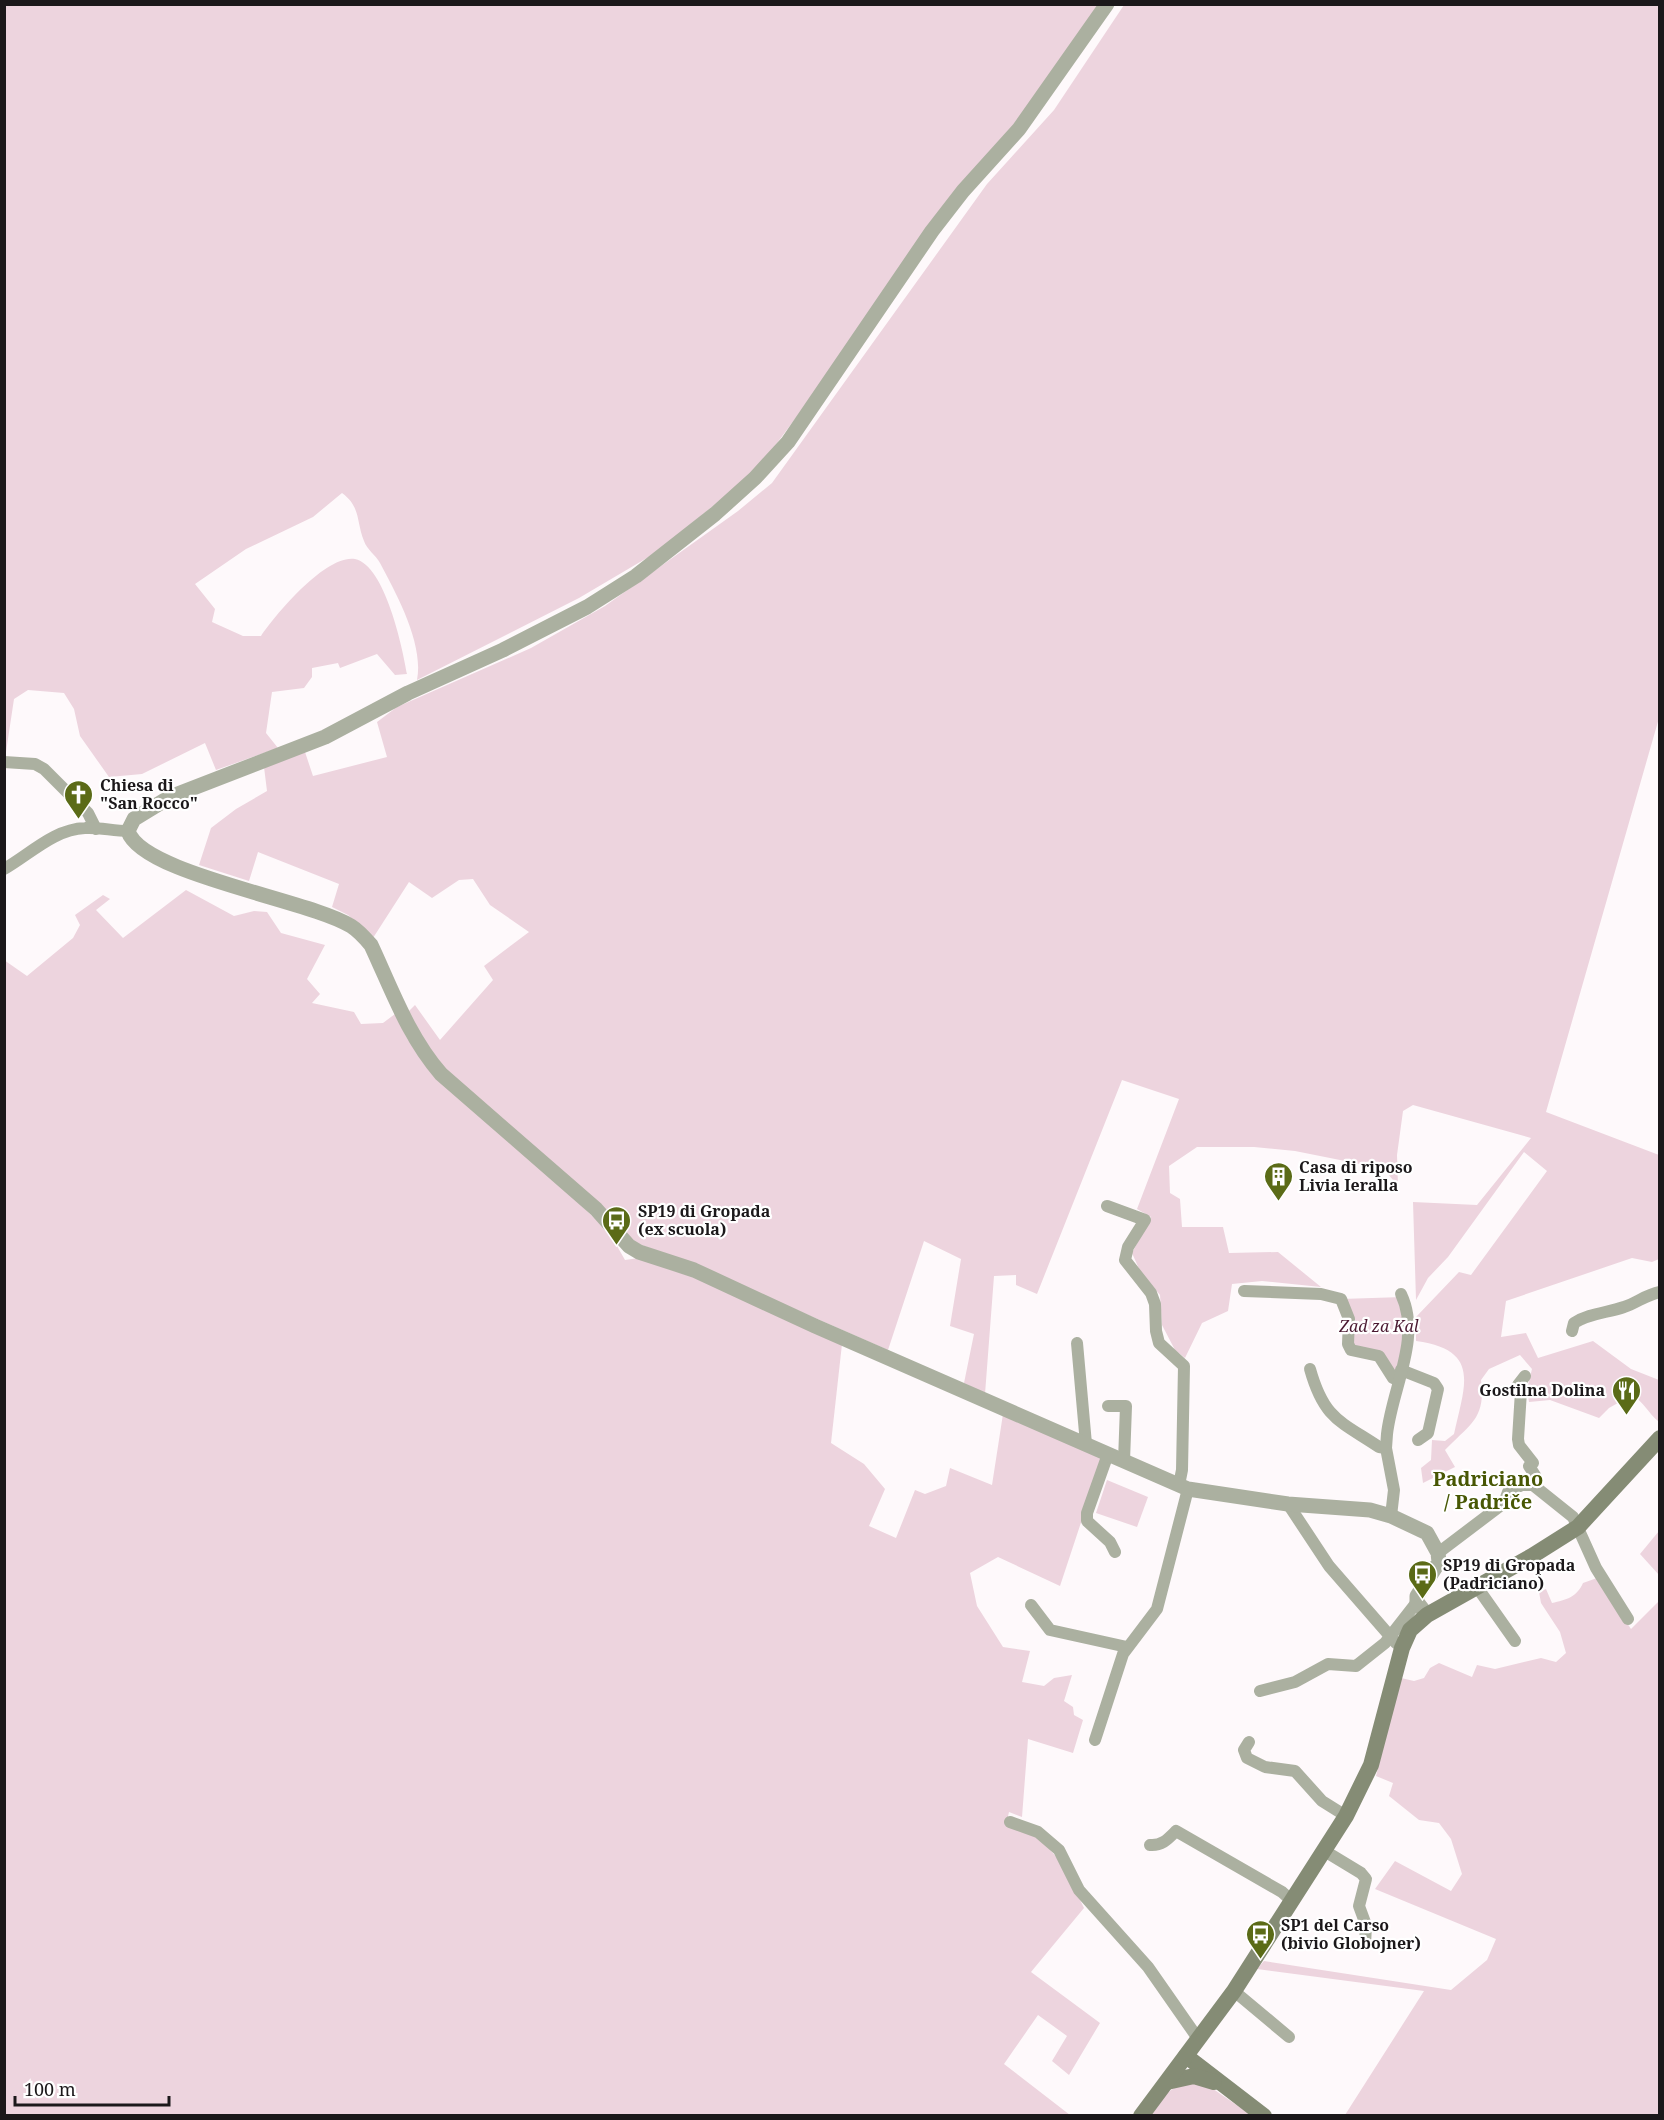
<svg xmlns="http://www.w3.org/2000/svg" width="1664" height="2120" viewBox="0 0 1664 2120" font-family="'Noto Serif',serif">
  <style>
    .green { fill: #edd4de }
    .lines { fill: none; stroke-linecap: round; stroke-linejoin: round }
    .minor { stroke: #abb0a0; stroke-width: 12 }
    .tertiary { stroke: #abb0a0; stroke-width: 15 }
    .secondary { stroke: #858c75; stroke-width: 16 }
    .labels { text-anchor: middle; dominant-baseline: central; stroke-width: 4.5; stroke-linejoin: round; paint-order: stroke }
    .poi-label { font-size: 16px; font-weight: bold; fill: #1b181a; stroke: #fff; text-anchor: start }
    .park-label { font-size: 16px; font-style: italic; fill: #4b1a32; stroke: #fff }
    .quarter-label { font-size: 20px; font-weight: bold; fill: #485704; stroke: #fff }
  </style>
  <rect width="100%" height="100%" fill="#fef9fb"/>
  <g class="green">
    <path d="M 4,5 L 1098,5 L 1052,73 L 757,470 L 657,552 L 579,598 L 417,680 C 424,644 397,595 380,563 C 376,555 367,550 364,541 C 356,521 361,507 342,493 L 313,517 L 246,549 L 195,584 L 215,609 L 212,622 L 243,636 L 261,636 C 275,615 326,554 355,559 C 385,565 403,649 407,674 L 395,675 L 377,654 L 340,668 L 338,663 L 312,668 L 312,677 L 304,688 L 272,692 L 266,733 L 278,748 L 216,770 L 205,743 L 142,774 L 109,777 L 80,736 L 74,709 L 64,693 L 28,690 L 14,699 L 6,752 L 5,751 Z"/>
    <path d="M 1124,5 L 1659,5 L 1659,718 L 1546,1112 L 1659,1155 L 1659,1259 L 1652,1262 L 1632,1258 L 1506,1301 L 1501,1337 L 1526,1333 L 1538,1358 L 1593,1341 L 1631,1369 L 1659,1380 L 1659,1422 C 1648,1413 1644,1402 1632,1395 L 1609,1408 L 1599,1418 L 1550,1400 L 1529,1402 L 1527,1389 L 1532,1369 L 1520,1355 L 1489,1369 L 1481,1380 C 1486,1419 1470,1424 1445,1450 L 1455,1467 L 1423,1483 L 1421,1468 L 1431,1460 L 1432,1440 L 1445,1441 L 1454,1434 C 1465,1384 1481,1350 1416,1341 L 1416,1317 L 1459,1272 L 1471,1275 L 1547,1171 L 1524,1152 L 1448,1257 L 1428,1278 L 1416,1300 L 1413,1202 L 1477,1205 L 1531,1138 L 1413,1105 L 1403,1111 L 1397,1155 L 1398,1186 L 1388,1174 L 1375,1167 L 1295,1151 L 1254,1147 L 1197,1147 L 1169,1166 L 1170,1193 L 1180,1199 L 1182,1227 L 1223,1227 L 1229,1253 L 1278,1252 L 1321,1287 L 1262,1281 L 1232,1284 L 1228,1311 L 1202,1323 L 1185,1358 L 1175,1350 L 1162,1325 L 1160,1295 L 1140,1271 L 1132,1253 L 1151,1217 L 1137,1209 L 1179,1099 L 1122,1080 L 1037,1294 L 1016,1285 L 1016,1275 L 994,1276 L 985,1394 L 964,1383 L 974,1334 L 950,1326 L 961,1259 L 924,1241 L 888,1350 L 685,1261 L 636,1243 L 444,1070 L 407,1013 L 415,1005 L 440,1040 L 493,980 L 484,966 L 529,932 L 490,905 L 473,879 L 459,880 L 432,898 L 409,882 L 373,938 L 348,915 L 332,907 L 339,884 L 258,852 L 249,881 L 199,865 L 211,828 L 236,809 L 267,791 L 264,767 L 305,752 L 313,776 L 387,757 L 377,722 L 397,707 L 531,648 L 605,606 L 738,511 L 772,483 L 987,184 L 1054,110 Z"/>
    <path d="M 186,890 L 234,916 L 254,911 L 267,912 L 281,933 L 325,945 L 307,979 L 320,994 L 312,1003 L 354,1012 L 361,1024 L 383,1023 L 395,1014 L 408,1040 L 609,1232 L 625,1260 L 639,1258 L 690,1274 L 842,1344 L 831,1443 L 864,1464 L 885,1489 L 869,1526 L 896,1538 L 915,1490 L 925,1494 L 946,1486 L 950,1468 L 992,1485 L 1003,1414 L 1101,1456 L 1101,1462 L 1060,1586 L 998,1557 L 970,1573 L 977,1606 L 1003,1647 L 1030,1651 L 1022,1682 L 1044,1686 L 1054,1678 L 1072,1675 L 1064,1701 L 1073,1707 L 1074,1715 L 1083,1720 L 1073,1753 L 1028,1739 L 1022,1817 L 1009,1812 L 1006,1825 C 1050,1832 1067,1872 1084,1908 L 1031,1972 L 1100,2023 L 1069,2075 L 1052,2061 L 1067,2036 L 1038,2015 L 1004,2064 L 1070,2115 L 5,2115 L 4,960 L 27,976 L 73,938 L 80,925 L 75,915 L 103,895 L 110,899 L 96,910 L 123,938 Z"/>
    <path d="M 1403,1297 L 1409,1309 L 1397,1380 L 1385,1363 L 1351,1350 L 1341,1299 Z"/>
    <path d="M 1107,1480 L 1148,1497 L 1137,1527 L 1096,1513 Z"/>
    <path d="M 1659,1531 L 1659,1575 L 1640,1554 Z"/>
    <path d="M 1597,1578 L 1631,1629 L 1659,1601 L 1659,2115 L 1345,2115 L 1424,1991 L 1257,1969 L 1264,1961 L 1451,1990 L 1487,1960 L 1496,1939 L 1375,1889 L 1395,1861 L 1451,1891 L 1462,1874 L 1451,1839 L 1439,1823 L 1419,1820 L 1389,1796 L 1393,1783 L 1376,1776 L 1401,1678 L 1414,1681 L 1424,1678 L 1430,1668 L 1439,1663 L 1472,1677 L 1477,1665 L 1495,1669 L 1541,1658 L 1556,1662 L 1566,1653 L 1560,1632 L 1541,1603 L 1539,1592 L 1546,1589 L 1552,1603 C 1566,1600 1577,1597 1583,1583 Z"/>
    <path d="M 1191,2081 L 1206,2084 L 1251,2115 L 1148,2116 C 1161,2098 1169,2087 1191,2081 Z"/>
  </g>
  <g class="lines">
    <g class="minor">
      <path d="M 4,762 L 35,764 L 44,769 L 88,813 L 96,829"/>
      <path d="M 4,869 C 29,855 54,829 85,828 C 99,827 113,831 128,831"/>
      <path d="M 1107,1206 L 1145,1220 L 1128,1247 L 1125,1260 L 1151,1293 L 1155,1304 L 1156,1331 L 1159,1343 L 1184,1366 L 1182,1470 L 1179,1485"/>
      <path d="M 1244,1291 L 1321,1294 L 1341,1299 L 1349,1319 L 1348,1344 L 1351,1350 L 1379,1356 L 1393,1378 L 1397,1380"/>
      <path d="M 1572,1331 L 1574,1323 C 1590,1313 1607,1313 1624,1307 C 1637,1303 1645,1295 1660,1292"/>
      <path d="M 1077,1343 L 1086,1444"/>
      <path d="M 1310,1369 C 1324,1419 1340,1421 1379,1447 L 1386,1448"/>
      <path d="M 1401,1370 L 1434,1383 L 1438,1389 L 1428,1433 L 1418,1440"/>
      <path d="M 1525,1376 L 1518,1385 L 1521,1391 L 1518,1439 L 1519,1445 L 1533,1463 L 1529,1466 L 1536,1477 L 1533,1485"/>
      <path d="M 1108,1406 L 1126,1406 L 1124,1461"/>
      <path d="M 1108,1454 L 1087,1513 L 1087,1521 L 1110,1542 L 1115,1552"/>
      <path d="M 1288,1504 L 1329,1566 L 1396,1643"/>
      <path d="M 1391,1516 L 1394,1490 L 1386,1448 L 1387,1434 C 1392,1388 1422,1338 1401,1294"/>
      <path d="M 1438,1553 L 1504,1503 L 1508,1492 L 1522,1485 L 1533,1485 L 1573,1517 L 1596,1568 L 1628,1619"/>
      <path d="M 1477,1587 L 1515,1641"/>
      <path d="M 1031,1605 L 1050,1630 L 1127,1647"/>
      <path d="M 1260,1691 L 1295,1682 L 1328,1664 L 1356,1666 L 1385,1643 L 1417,1602"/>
      <path d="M 1095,1740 L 1123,1654 L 1157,1609 L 1188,1489"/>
      <path d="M 1249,1742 L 1244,1750 L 1247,1758 L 1265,1767 L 1295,1771 L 1322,1801 L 1346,1816"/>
      <path d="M 1010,1822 L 1038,1832 L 1059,1850 L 1079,1890 L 1148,1967 L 1199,2040"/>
      <path d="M 1150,1845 C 1162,1846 1168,1839 1176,1831 L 1282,1892 L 1292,1901"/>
      <path d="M 1323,1850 L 1361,1873 L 1366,1879 L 1359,1906 L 1366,1925 L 1365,1945"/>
      <path d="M 1234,1991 L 1289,2037"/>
    </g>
    <path class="tertiary" d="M 1107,4 L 1019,129 L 963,191 L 932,231 L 788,442 L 755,478 L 715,514 L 636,576 L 587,607 L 503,650 L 408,693 L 325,737 L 170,797 L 134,819 L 128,831 C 141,874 310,900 351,926 C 359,931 365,938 371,945 C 392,990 408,1036 441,1074 L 596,1209 L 629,1246 L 639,1252 L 694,1270 L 815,1326 L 1188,1489 L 1288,1504 L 1370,1510 L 1391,1516 L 1427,1533 L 1438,1553 L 1439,1562 L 1417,1596 L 1417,1602 L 1427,1615"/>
    <g class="secondary">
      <path d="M 1186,2056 L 1264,2116"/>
      <path d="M 1167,2082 L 1194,2076 L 1214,2082"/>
      <path d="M 1141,2116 L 1234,1991 L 1346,1816 L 1371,1765 L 1402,1648 L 1410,1630 L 1427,1615 L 1532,1556 L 1578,1527 L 1660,1438"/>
    </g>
  </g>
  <defs>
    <symbol id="church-pin" viewBox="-11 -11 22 30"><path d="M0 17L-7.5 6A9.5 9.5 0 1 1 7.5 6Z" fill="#5b6b17" stroke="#fff"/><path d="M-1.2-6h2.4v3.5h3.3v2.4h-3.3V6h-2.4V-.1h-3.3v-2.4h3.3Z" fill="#fff"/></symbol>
    <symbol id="building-pin" viewBox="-11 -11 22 30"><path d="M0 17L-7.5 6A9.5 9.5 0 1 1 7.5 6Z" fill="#5b6b17" stroke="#fff"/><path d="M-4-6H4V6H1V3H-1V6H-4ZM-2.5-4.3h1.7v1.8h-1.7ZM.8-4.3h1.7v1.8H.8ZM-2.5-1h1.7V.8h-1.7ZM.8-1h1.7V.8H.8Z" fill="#fff"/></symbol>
    <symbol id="bus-pin" viewBox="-11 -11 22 30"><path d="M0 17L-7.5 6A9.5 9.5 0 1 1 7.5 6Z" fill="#5b6b17" stroke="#fff"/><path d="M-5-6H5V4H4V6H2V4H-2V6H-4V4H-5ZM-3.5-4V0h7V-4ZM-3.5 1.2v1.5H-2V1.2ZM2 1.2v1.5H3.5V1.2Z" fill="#fff"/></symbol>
    <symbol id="restaurant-pin" viewBox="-11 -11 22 30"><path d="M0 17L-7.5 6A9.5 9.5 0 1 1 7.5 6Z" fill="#5b6b17" stroke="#fff"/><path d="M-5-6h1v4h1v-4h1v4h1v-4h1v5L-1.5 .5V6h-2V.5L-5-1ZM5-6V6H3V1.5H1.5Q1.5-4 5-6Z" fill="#fff"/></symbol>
  </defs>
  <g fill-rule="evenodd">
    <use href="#church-pin" x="62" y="778" width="33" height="45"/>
    <use href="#building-pin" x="1262" y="1160" width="33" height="45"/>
    <use href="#bus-pin" x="600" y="1204" width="33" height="45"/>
    <use href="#restaurant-pin" x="1610" y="1374" width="33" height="45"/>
    <use href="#bus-pin" x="1406" y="1558" width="33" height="45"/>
    <use href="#bus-pin" x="1244" y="1918" width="33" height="45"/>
  </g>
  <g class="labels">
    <g class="poi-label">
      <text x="100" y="785">Chiesa di<tspan x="100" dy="18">"San Rocco"</tspan></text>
      <text x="1299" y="1167">Casa di riposo<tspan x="1299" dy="18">Livia Ieralla</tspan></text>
      <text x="638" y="1211">SP19 di Gropada<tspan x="638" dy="18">(ex scuola)</tspan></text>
      <text x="1605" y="1390" text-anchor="end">Gostilna Dolina</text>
      <text x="1443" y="1565">SP19 di Gropada<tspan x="1443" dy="18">(Padriciano)</tspan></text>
      <text x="1281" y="1925">SP1 del Carso<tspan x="1281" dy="18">(bivio Globojner)</tspan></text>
    </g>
    <g class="park-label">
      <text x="1379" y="1326">Zad za Kal</text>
    </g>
    <g class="quarter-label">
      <text x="1488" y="1478">Padriciano<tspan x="1488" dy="23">/ Padriče</tspan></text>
    </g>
  </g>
  <rect width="1664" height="2120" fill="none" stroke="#1b181a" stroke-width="12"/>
  <path d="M15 2096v9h154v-9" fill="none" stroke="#1b181a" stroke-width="3"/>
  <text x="24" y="2096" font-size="18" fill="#1b181a" stroke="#ffffff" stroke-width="4.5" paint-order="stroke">100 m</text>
</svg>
